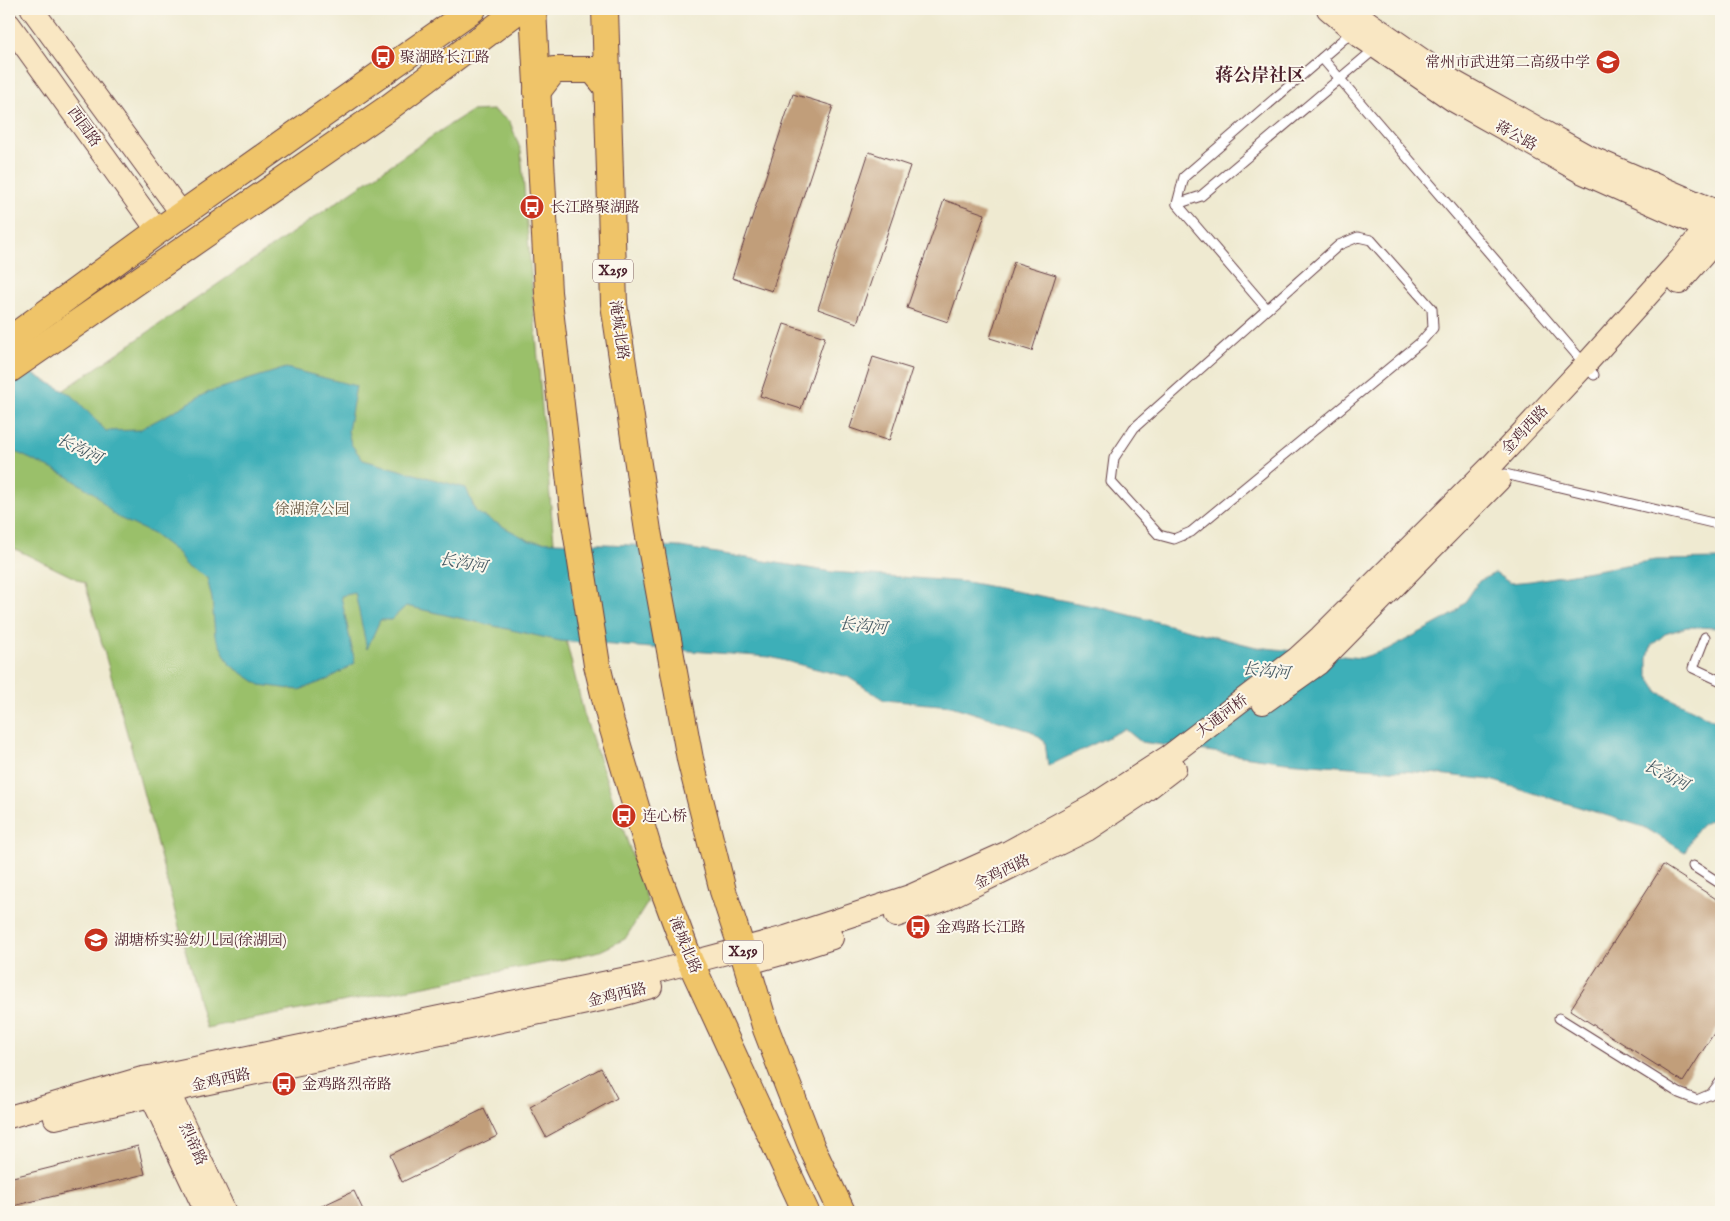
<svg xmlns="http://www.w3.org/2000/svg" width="1730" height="1221" viewBox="0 0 1730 1221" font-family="'IM FELL English','Noto Serif SC',serif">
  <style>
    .green { fill: #9ac06b; stroke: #72704b }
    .water { fill: #3eafb8; stroke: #446772 }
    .building { fill: #c19e7a }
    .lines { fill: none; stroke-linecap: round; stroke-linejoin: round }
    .lane-casing { stroke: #633d44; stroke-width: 11 }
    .secondary-casing { stroke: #633d44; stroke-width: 24 }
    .primary-casing { stroke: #633d44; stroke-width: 28 }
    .lane { stroke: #fff; stroke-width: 9 }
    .secondary { stroke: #f9e7c3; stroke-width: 22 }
    .primary { stroke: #efc469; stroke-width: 26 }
    .labels { text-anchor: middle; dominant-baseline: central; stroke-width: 4; stroke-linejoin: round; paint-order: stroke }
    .shield { fill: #fbf7ec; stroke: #7f6065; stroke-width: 1 }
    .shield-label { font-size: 14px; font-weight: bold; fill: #4a1f2b }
    .poi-label { font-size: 15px; fill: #4a1f2b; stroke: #fbf7ec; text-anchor: start }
    .street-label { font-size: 15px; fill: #4a1f2b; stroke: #fbf7ec }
    .park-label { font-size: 15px; fill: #665741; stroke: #fbf7ec }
    .water-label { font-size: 16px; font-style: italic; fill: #455963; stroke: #fbf7ec }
    .quarter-label { font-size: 18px; font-weight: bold; fill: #4a1f2b; stroke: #fbf7ec }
  </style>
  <rect width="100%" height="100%" fill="#fbf7ec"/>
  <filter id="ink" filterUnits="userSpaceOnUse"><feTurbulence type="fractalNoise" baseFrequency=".02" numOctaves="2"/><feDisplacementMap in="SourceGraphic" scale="10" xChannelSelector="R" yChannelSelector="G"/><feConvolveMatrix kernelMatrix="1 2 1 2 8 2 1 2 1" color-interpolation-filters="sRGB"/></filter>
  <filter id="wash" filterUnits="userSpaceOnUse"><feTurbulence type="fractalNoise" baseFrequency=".0096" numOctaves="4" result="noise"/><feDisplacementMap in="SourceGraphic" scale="20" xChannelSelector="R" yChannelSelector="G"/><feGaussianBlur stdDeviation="1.12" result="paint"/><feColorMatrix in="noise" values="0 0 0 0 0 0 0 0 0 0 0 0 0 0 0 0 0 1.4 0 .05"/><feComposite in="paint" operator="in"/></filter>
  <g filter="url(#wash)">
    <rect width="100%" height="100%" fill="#efead1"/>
    <path class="green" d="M 493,110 L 510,122 L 521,151 L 542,408 L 561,619 L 584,714 L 648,902 L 625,939 L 600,951 L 565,959 L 206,1028 L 134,758 L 85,583 L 9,546 L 9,428 L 440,131 L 471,111 Z"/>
    <path class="water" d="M 9,361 L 72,395 L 106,431 L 139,430 L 209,392 L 286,368 L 356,386 L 348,431 L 351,444 L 363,460 L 466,488 L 476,512 L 530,541 L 680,547 L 832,572 L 967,582 L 1098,607 L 1256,647 L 1361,658 L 1389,649 L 1454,614 L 1467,599 L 1479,581 L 1495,573 L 1510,583 L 1531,581 L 1655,560 L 1721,559 L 1721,628 L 1687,627 L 1665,634 L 1651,646 L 1648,658 L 1648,676 L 1658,692 L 1721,724 L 1721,821 C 1699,817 1693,836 1685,852 L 1644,827 L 1491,780 L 1429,773 L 1286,762 L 1141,742 L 1125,729 L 1048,766 L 1045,742 L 1031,731 L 951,706 L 884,700 L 848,677 L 770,657 L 560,641 L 406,606 L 391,620 L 380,620 L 367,649 L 355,593 L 341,596 L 355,663 L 329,679 L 299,690 L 260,685 L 230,665 L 215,636 L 212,599 L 207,578 L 186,565 L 178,553 L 153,534 L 115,516 L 95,494 L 67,476 L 9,449 Z"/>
    <g id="blocks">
      <g class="building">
        <path d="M 793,94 L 833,106 L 772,291 L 732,278 Z"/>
        <path d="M 869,152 L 910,166 L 857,323 L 818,309 Z"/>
        <path d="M 944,200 L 985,214 L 948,322 L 907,308 Z"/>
        <path d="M 1014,262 L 1056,275 L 1032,351 L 990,338 Z"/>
        <path d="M 784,324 L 825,337 L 801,409 L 760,396 Z"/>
        <path d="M 873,357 L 912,369 L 889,441 L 850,428 Z"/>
        <path d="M 1663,865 L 1721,902 L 1721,1022 L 1683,1082 L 1570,1010 Z"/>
        <path d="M 601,1068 L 617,1098 L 546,1137 L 530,1107 Z"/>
        <path d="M 484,1109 L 497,1136 L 402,1182 L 390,1155 Z"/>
        <path d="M 138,1146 L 145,1174 L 9,1207 L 9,1178 Z"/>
        <path d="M 354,1191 L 364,1212 L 309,1212 Z"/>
      </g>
    </g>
  </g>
  <g filter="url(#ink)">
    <use href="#blocks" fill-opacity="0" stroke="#633d44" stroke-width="1"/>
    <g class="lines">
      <defs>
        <g id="lane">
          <path d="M 1376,27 L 1376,48 L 1201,196 L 1177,204 L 1184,177 L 1353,31 Z"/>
          <path d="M 1322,58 L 1594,375"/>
          <path d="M 1177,204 L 1267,309"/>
          <path d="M 1358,237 L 1371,240 L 1432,309 L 1433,328 L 1421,342 L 1191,532 L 1174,539 L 1159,535 L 1111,482 L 1114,458 L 1134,428 L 1339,245 Z"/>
          <path d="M 1505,474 L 1721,525"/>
          <path d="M 1705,637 L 1693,668 L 1721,681"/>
          <path d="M 1693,866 L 1721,884"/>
          <path d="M 1559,1018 L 1679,1093 L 1697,1100 L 1711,1094 L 1721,1081"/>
        </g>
        <g id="secondary">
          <path d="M 32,9 L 182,214"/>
          <path d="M 1328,9 L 1361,37 L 1454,101 L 1581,172 L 1719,234"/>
          <path d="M 1353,9 L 1368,22 L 1453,81 L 1586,155 L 1721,213"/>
          <path d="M 9,24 L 158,231"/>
          <path d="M 1679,283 L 1721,235"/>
          <path d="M 1263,703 L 1318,664 L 1499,480"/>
          <path d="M 896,916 L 944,900 L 1087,830 L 1141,794 L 1175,768"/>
          <path d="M 760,960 L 792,951 L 832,938"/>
          <path d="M 163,1080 L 225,1212"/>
          <path d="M 145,1083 L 206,1212"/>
          <path d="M 9,1117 L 142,1078 L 161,1075 L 651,973 L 786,937 L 910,896 L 1008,852 L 1092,806 L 1169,756 L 1296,659 L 1320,637 L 1491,466 L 1585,365 L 1683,256 L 1706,228 L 1721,216"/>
          <path d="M 55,1118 L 199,1085 L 615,997 L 651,987"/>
        </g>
        <g id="primary">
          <path d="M 533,9 L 548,292 L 574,517 L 597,665 L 610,719 L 649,851 L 690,961 L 806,1212"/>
          <path d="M 605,9 L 614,304 L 648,531 L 690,759 L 723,891 L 742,949 L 766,1029 L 812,1148 L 842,1212"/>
          <path d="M 537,92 L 554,70 L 593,70 L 607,87"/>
          <path d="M 9,340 L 158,231 L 473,9"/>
          <path d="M 9,370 L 388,108 L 520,9"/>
        </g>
      </defs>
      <use href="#lane" class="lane-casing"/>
      <use href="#secondary" class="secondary-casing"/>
      <use href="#primary" class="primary-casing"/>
      <use href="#lane" class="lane"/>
      <use href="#secondary" class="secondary"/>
      <use href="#primary" class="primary"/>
    </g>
  </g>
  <defs>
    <symbol id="bus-disc" viewBox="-11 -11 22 22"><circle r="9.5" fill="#c8321e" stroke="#fbf7ec"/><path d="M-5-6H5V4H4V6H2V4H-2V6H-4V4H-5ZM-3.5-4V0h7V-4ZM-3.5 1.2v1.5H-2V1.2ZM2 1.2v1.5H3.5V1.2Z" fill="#fff"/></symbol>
    <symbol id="school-disc" viewBox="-11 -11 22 22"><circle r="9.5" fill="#c8321e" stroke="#fbf7ec"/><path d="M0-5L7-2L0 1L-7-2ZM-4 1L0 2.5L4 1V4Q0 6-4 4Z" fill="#fff"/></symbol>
  </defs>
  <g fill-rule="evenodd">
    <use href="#bus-disc" x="369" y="43" width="28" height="28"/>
    <use href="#school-disc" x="1594" y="48" width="28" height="28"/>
    <use href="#bus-disc" x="518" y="193" width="28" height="28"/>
    <use href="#bus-disc" x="610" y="802" width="28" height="28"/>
    <use href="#bus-disc" x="904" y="913" width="28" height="28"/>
    <use href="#school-disc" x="82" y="926" width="28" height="28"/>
    <use href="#bus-disc" x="270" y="1070" width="28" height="28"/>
  </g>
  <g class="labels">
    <g class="shield">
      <rect x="593" y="259.5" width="40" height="23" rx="4"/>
      <rect x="723" y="940.5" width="40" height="23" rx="4"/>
    </g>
    <g class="shield-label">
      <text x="613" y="271">X259</text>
      <text x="743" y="952">X259</text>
    </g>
    <g class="poi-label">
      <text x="400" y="57">聚湖路长江路</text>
      <text x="1590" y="62" text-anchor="end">常州市武进第二高级中学</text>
      <text x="550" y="207">长江路聚湖路</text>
      <text x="642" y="816">连心桥</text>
      <text x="936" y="927">金鸡路长江路</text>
      <text x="114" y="940">湖塘桥实验幼儿园(徐湖园)</text>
      <text x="302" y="1084">金鸡路烈帝路</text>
    </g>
    <g class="street-label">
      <text transform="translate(84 127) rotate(54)">西园路</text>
      <text transform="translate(1516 136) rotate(29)">蒋公路</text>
      <text transform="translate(619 330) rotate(82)">淹城北路</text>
      <text transform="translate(1525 430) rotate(-47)">金鸡西路</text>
      <text transform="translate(1222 716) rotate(-37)">大通河桥</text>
      <text transform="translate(1002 872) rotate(-26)">金鸡西路</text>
      <text transform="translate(685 945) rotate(68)">淹城北路</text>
      <text transform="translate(617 995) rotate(-13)">金鸡西路</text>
      <text transform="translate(221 1080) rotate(-12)">金鸡西路</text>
      <text transform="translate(193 1144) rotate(65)">烈帝路</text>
    </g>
    <g class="park-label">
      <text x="312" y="509">徐湖渰公园</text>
    </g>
    <g class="water-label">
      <text transform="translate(79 450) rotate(26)">长沟河</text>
      <text transform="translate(463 564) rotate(10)">长沟河</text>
      <text transform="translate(863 627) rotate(6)">长沟河</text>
      <text transform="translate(1266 672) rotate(6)">长沟河</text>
      <text transform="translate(1666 776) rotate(27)">长沟河</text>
    </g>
    <g class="quarter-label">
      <text x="1260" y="76">蒋公岸社区</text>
    </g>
  </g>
  <rect width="1730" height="1221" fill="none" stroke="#fbf7ec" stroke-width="30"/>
</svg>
